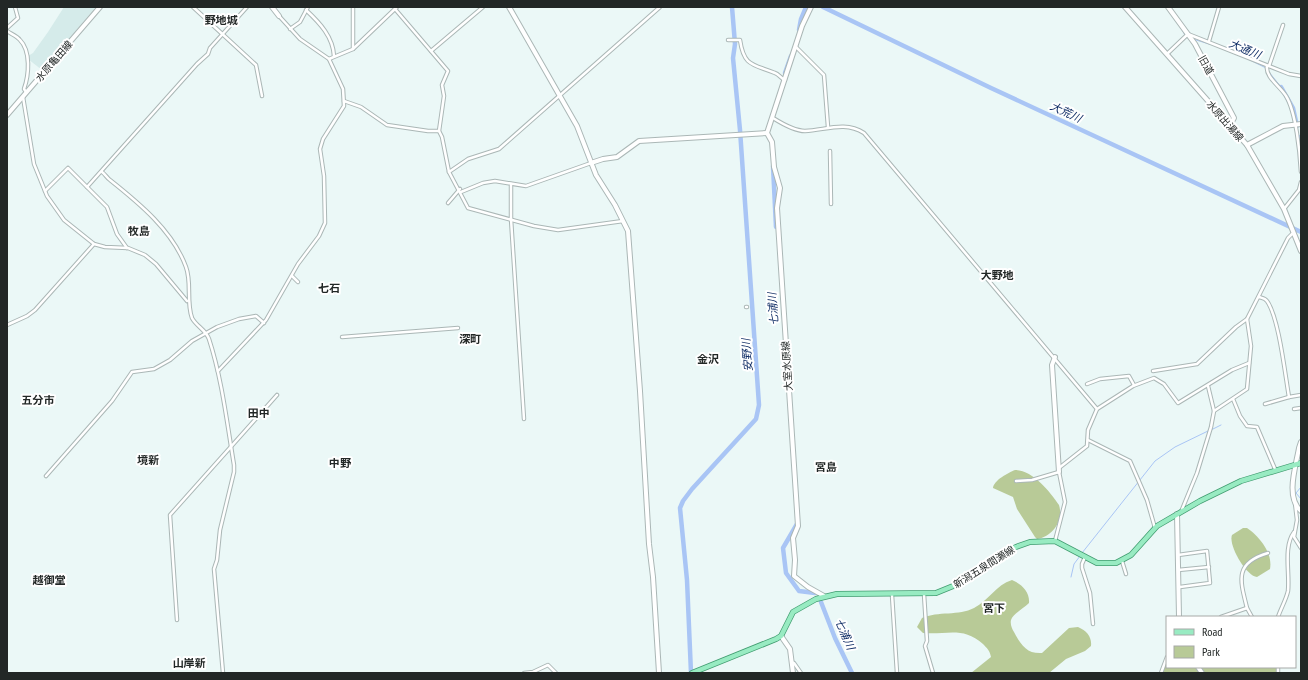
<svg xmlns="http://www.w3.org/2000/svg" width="1308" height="680" viewBox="0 0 1308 680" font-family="'PT Sans Narrow','Noto Sans JP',sans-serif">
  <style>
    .built { fill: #d5ebea }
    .green { fill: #b8ca97 }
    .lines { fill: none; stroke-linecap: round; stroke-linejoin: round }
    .stream { stroke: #a9c5f5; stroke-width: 1 }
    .river { stroke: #a9c5f5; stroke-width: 4.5 }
    .street-casing { stroke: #abb7b6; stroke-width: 4.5 }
    .secondary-casing { stroke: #abb7b6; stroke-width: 6 }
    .primary-casing { stroke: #429d71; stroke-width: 6 }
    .street { stroke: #fff; stroke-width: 2.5 }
    .secondary { stroke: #fff; stroke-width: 4 }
    .primary { stroke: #98ebc2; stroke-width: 4.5 }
    .labels { text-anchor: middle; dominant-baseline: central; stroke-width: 4; stroke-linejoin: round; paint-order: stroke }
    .street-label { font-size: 10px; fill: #222726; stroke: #fff }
    .neighbourhood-label { font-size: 11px; font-weight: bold; fill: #222726; stroke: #fff }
    .water-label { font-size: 11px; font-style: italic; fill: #112e66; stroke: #fff }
  </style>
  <rect width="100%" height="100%" fill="#ebf8f7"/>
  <path class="built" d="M 64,7 L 96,7 L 42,70 L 28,59 L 28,56 L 33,53 L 48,32 Z"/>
  <g class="green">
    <path d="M 1015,470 C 1033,470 1050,492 1059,505 C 1064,521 1052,537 1037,539 L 1035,537 L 1017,509 L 1013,497 L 993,488 C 994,480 1008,473 1015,470 Z"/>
    <path d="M 1243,528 L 1247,528 C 1259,536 1273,553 1270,569 L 1257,577 C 1246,576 1228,545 1232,535 Z"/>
    <path d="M 1012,580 C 1022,584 1030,592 1029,603 C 1024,608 1013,614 1011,620 C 1010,624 1012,629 1014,632 C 1021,645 1027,654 1042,653 L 1069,628 L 1078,627 C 1087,631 1092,637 1091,646 L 1085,651 L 1066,659 L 1049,673 L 971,673 L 991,657 C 990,651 987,648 983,644 C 963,626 947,635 923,633 L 917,627 L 922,618 C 938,611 959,616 974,608 C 989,600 996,585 1012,580 Z"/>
    <path d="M 1167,654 L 1167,667 L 1277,667 L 1279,673 L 1161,673 Z"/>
  </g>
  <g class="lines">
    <g class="stream">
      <path d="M 1181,28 L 1185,35"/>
      <path d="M 1193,39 L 1209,44"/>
      <path d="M 1246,58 L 1266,68"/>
      <path d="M 1269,72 L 1281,87"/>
      <path d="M 1211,430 L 1221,425"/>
      <path d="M 1301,487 L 1296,493 L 1301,499"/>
      <path d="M 1082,553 L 1155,461 L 1175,447 L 1208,431"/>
      <path d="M 1071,577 L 1074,564 L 1080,556"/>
    </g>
    <g class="river">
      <path d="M 823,7 L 991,88 L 1301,232"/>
      <path d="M 799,30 L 801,19 L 806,7"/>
      <path d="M 785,73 L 791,56"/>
      <path d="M 1281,87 L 1293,108 L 1297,126"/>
      <path d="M 1299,137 L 1301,151"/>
      <path d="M 773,166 L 776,227"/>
      <path d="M 797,524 L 783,548 L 786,573 L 799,591 L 815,593"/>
      <path d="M 821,602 L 835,638 L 852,673"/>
      <path d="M 691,673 L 687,580 L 680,508 L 683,501 L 692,489 L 756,419 L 759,405 L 740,130 L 733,58 L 735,44 L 732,7"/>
    </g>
    <defs>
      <g id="street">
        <path d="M 193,7 L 256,65 L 262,96"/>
        <path d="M 353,7 L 353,49"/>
        <path d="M 395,9 L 448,71 L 442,85 L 444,96 L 439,131 L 442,137 L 449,172 L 468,208 L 534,226 L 558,230 L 623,221"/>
        <path d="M 306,10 C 320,23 333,37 334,56"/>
        <path d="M 7,28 L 18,18 L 15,7"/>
        <path d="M 290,29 L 300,22 L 308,7"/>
        <path d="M 7,31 C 11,34 17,36 20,40 C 31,51 29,75 24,89 L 26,92"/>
        <path d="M 728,40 L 740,40 C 744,67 753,64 775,73 C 779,74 780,78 785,80"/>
        <path d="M 1209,41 L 1219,7"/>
        <path d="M 796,47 L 824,75 L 828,127"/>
        <path d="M 431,51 L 483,7"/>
        <path d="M 1167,54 L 1188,34 L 1289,74 L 1301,76"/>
        <path d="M 329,59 L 353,49 L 397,7"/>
        <path d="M 1267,66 C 1265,77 1281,87 1286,96 C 1296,112 1300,153 1301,172"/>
        <path d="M 1269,66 L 1283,25"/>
        <path d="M 23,97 L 34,164 L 47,196 L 64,220 L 94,244 L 105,247 L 128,248 L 145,255 L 156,264 L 187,301"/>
        <path d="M 344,101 L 361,107 L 387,125 L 428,131 L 439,131"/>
        <path d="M 773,118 C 781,123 796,131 805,131 C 826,130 845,121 864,133 L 1097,409"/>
        <path d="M 830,151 L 831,204"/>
        <path d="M 102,172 C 105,174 107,178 110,180 C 139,203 173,231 186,267 C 192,283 186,301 192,318 C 196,326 206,330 209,339 C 222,379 227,423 234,465 L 234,472 L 220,530 L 217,560 L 214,569 L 223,673"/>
        <path d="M 449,172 L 468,159 L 499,149 L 660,7"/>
        <path d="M 511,184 L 511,219 L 524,419"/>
        <path d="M 87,187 L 197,64 L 208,54 L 210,48 L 247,7"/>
        <path d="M 45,191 L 68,168 L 107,207 L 117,234 L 127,248"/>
        <path d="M 461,192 L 483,183 L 495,181 L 526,186 L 591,163"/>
        <path d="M 448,203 L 460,189"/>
        <path d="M 1284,209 L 1299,190 L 1301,182"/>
        <path d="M 292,276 L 298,282"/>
        <path d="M 1259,297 C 1262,298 1265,298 1267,301 C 1279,318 1285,374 1289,397 L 1301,395"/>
        <path d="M 746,307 L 747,307"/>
        <path d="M 7,325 L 27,316 L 35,310 L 94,244"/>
        <path d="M 342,337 L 458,328"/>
        <path d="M 218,371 L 266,320 L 298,264 L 319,236 L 325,223 L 324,176 L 320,149 L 323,139 L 344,106 L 343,89 L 329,59 L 300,39 L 279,16"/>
        <path d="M 1153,371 L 1197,364 L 1236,327 L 1247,319 L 1288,238 L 1292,234 L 1294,234"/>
        <path d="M 1087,384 L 1100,379 L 1129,376 L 1134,385"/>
        <path d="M 1233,399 L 1240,416 L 1247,426 L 1257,427 L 1275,469"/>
        <path d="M 1265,404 L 1289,397"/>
        <path d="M 1294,409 L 1301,408"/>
        <path d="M 1214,411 L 1247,389 L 1251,346 L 1247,319"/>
        <path d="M 1088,440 L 1130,461 L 1147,500 L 1155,528"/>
        <path d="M 1059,468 L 1087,446 L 1088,430 L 1097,409 L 1133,386 L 1154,378 L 1164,384 L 1178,403 L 1232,370 L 1249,363"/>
        <path d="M 46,476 L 112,401 L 132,372 L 154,369 L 170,360 L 192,341 L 217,327 L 239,319 L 256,316 L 264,323"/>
        <path d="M 1016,481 L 1032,480 L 1059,472 L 1065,502 L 1055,541"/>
        <path d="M 1295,503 L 1297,520 L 1294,537 L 1301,548"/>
        <path d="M 1181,512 L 1197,473 L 1211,427 L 1214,411 L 1208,386"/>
        <path d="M 1178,555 L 1207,551 L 1210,583 L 1180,587"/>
        <path d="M 1085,557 L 1082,564 L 1082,568 L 1090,593 L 1093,624"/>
        <path d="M 1122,561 L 1126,574"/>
        <path d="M 1178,570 L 1209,567"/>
        <path d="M 924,594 L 927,641 L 925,646 L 933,673"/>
        <path d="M 892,595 L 897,673"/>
        <path d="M 1247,608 C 1240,580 1234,563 1268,553"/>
        <path d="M 1221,617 L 1247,608 L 1252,617"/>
        <path d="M 1278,617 C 1281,608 1286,600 1288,591 C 1290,573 1283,547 1294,532"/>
        <path d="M 177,620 L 170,515 L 277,395"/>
        <path d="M 792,662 L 794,663 L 801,673"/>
        <path d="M 1278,667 L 1278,673"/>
        <path d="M 524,673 L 533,672 L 548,665 L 556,673"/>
        <path d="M 1161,673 L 1167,657"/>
      </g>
      <g id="secondary">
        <path d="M 272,7 L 279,16"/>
        <path d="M 509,7 L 577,126 L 596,175 L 615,205 L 628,231 L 640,391 L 649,544 L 653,577 L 659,673"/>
        <path d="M 811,7 L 802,26 L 767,133 L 772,142 L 774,167 L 780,188 L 777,208 L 798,526 L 793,538 L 795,560 L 794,576 L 808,587 L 824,596"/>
        <path d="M 1125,7 L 1247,145 L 1284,209 L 1301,251"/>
        <path d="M 1168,7 L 1195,44 L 1234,118 L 1230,125"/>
        <path d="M 7,115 L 100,7"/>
        <path d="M 1247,145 L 1283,126 L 1301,124"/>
        <path d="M 591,163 L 603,159 L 617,157 L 639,141 L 767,133"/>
        <path d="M 1055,357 L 1052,365 L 1059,472"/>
        <path d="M 1301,442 L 1299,448 C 1296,466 1285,497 1301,511"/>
        <path d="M 1177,514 L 1179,617"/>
        <path d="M 781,636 L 790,649 L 793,673"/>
        <path d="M 1198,667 L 1202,673"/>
      </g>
      <path id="primary" d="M 692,673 L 776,639 L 781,636 L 793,612 L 816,599 L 837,594 L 936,593 L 963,582 L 1016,547 L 1030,542 L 1055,541 L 1097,563 L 1116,563 L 1131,555 L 1157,526 L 1200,501 L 1241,481 L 1301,463"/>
    </defs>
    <use href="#street" class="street-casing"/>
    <use href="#secondary" class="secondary-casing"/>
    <use href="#primary" class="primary-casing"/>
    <use href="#street" class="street"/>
    <use href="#secondary" class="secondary"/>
    <use href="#primary" class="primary"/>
  </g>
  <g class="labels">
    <g class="street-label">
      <text transform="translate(54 61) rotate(-49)">水原亀田線</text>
      <text transform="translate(1206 65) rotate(61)">旧道</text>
      <text transform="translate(1225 121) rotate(49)">水原出湯線</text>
      <text transform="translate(787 366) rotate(-94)">大室水原線</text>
      <text transform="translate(984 567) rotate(-32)">新潟五泉間瀬線</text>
    </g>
    <g class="neighbourhood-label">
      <text x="221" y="20">野地城</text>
      <text x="139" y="231">牧島</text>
      <text x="997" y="275">大野地</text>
      <text x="329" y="288">七石</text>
      <text x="470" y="339">深町</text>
      <text x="708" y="359">金沢</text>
      <text x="38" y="400">五分市</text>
      <text x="259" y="413">田中</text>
      <text x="148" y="460">境新</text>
      <text x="340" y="463">中野</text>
      <text x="826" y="467">宮島</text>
      <text x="49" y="580">越御堂</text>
      <text x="994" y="608">宮下</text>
      <text x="189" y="663">山岸新</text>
    </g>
    <g class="water-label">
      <text transform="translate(1245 49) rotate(23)">大通川</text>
      <text transform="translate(1066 112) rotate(25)">大荒川</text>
      <text transform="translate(773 309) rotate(-94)">七浦川</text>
      <text transform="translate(747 355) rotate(-94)">安野川</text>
      <text transform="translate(845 634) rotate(66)">七浦川</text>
    </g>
  </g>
  <rect width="1308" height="680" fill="none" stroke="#222726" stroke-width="16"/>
  <rect x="1166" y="616" width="130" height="52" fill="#ffffff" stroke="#a7a9a8"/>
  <rect x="1174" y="629" width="20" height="6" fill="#98ebc2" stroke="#a7a9a8"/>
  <text x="1202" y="636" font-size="12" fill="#222726">Road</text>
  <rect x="1174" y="646" width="20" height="12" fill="#b8ca97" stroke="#a7a9a8"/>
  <text x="1202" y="656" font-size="12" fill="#222726">Park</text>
</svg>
